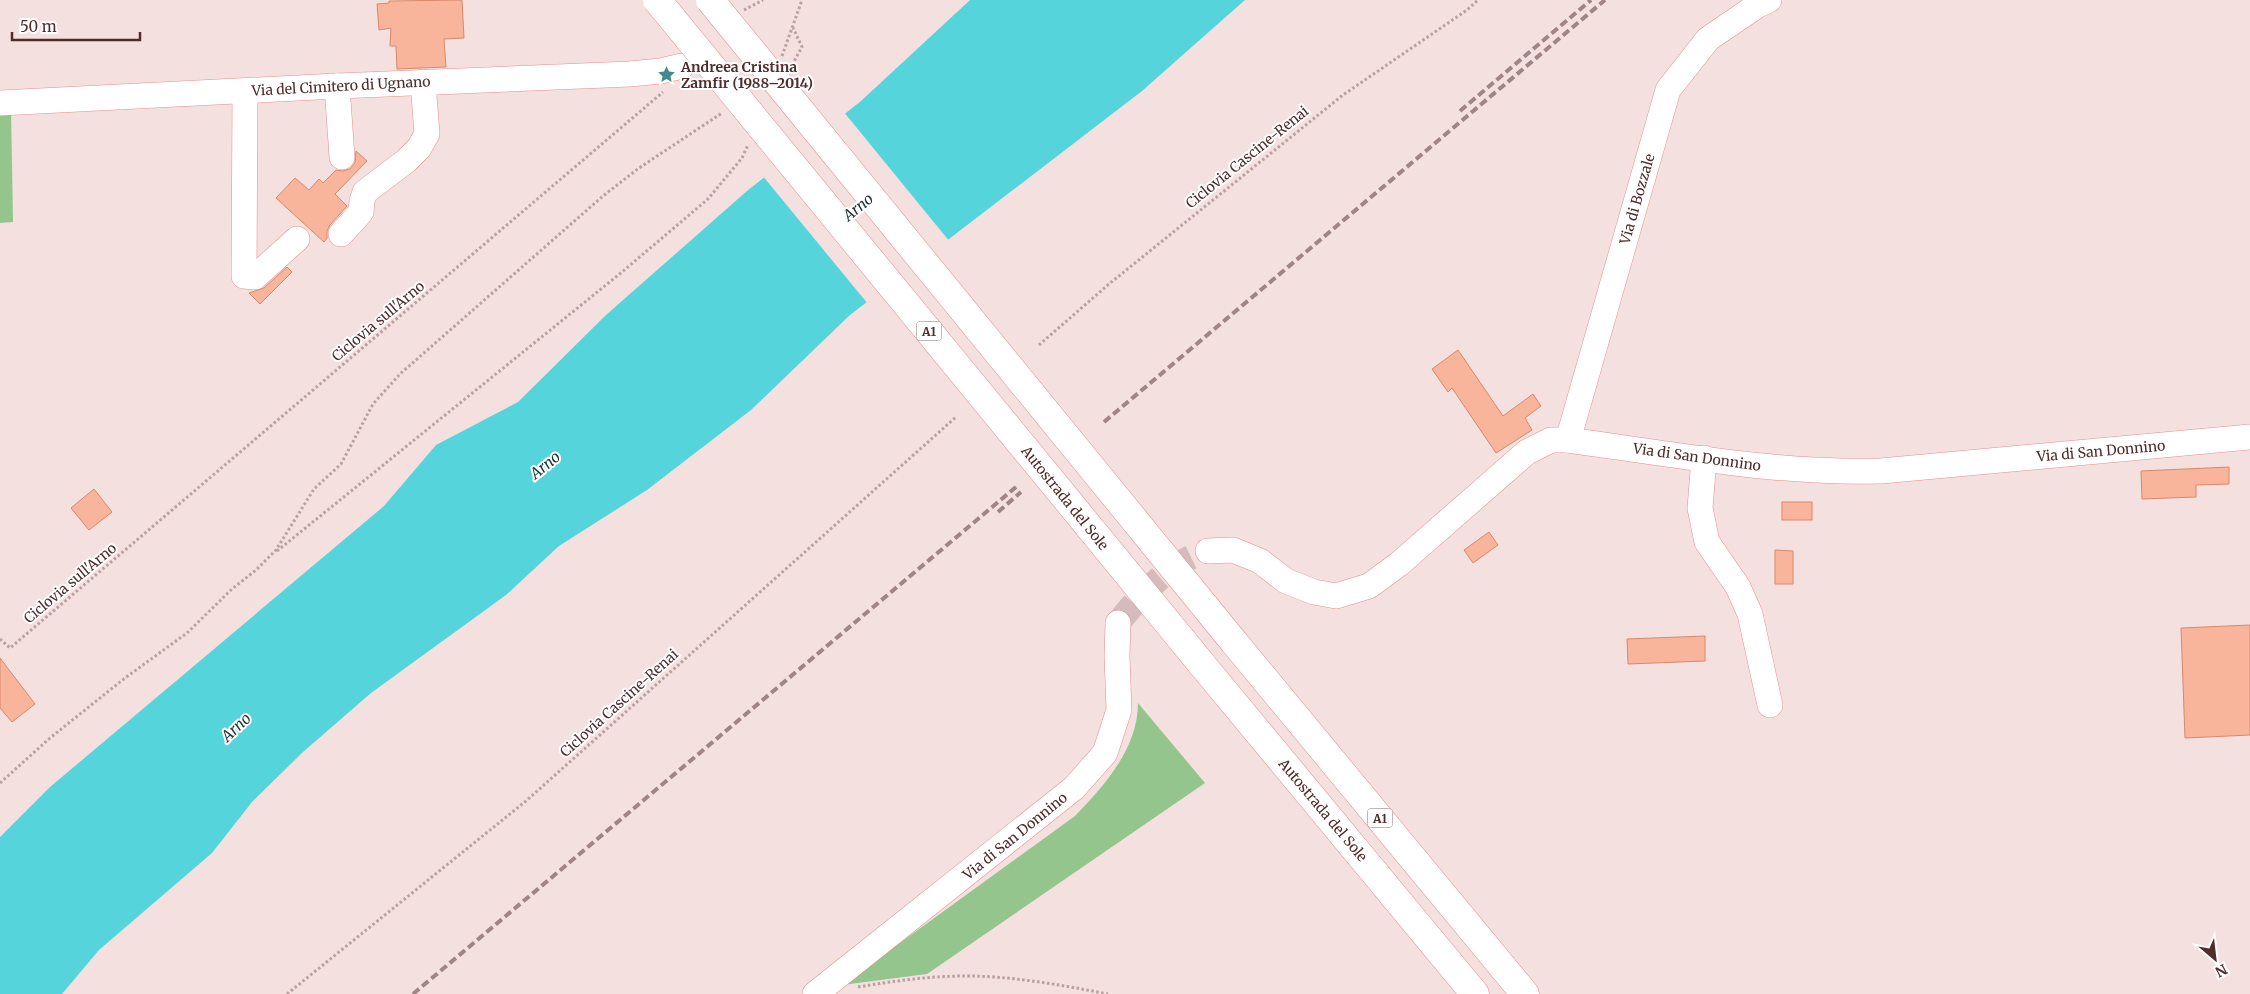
<svg xmlns="http://www.w3.org/2000/svg" width="2250" height="994" viewBox="0 0 2250 994" font-family="Merriweather,serif">
  <style>
    .green { fill: #94c58d }
    .water { fill: #56d4dc }
    .pier { fill: #f4e0df }
    .building { fill: #f9b59c; stroke: #d9886a }
    .lines { fill: none; stroke-linecap: round; stroke-linejoin: round }
    .minor-tunnel { stroke: #d3bcbb; stroke-width: 25; stroke-dasharray: 25 12; stroke-linecap: butt }
    .minor-casing { stroke: #e78e8c; stroke-width: 26 }
    .highway-casing { stroke: #e78e8c; stroke-width: 29 }
    .path { stroke: #baa09f; stroke-width: 3; stroke-dasharray: 2.5 2.5; stroke-linecap: butt }
    .minor { stroke: #fff; stroke-width: 25 }
    .highway { stroke: #fff; stroke-width: 28 }
    .rail { stroke: #a18584; stroke-width: 4; stroke-dasharray: 8 4; stroke-linecap: butt }
    .highway-bridge-casing { stroke: #e78e8c; stroke-width: 29; stroke-linecap: butt }
    .highway-bridge { stroke: #fff; stroke-width: 28 }
    .labels { text-anchor: middle; dominant-baseline: central; stroke-width: 4; stroke-linejoin: round; paint-order: stroke }
    .shield { fill: #fff; stroke: #846b6b; stroke-width: 1 }
    .shield-label { font-size: 12px; font-weight: bold; fill: #502c2b }
    .poi-label { font-size: 14px; font-weight: bold; fill: #502c2b; stroke: #fff; text-anchor: start }
    .street-label { font-size: 14px; fill: #502c2b; stroke: #fff }
    .water-label { font-size: 15px; font-style: italic; fill: #203738; stroke: #fff }
  </style>
  <rect width="100%" height="100%" fill="#f4e0df"/>
  <g class="green">
    <path d="M 0,108 L 11,108 L 13,222 L 0,223 Z"/>
    <path d="M 1138,703 L 1205,783 L 927,974 L 842,985 L 1075,816 C 1105,785 1138,748 1138,703 Z"/>
  </g>
  <path class="water" d="M 970,0 L 1245,0 L 1142,91 L 850,315 L 751,410 L 647,490 L 559,546 L 506,595 L 371,693 L 303,752 L 252,802 L 212,853 L 99,950 L 62,994 L 0,994 L 0,837 L 50,787 L 384,506 L 436,445 L 518,402 L 606,315 L 747,191 L 861,101 Z"/>
  <path class="pier" d="M 843,111 L 950,242 L 868,304 L 762,175 Z"/>
  <g class="building">
    <path d="M 462,0 L 464,38 L 444,39 L 446,67 L 397,69 L 396,46 L 390,46 L 391,28 L 379,30 L 377,4 L 389,3 L 389,1 Z"/>
    <path d="M 356,151 L 367,161 L 335,194 L 347,206 L 330,225 L 327,231 L 327,238 L 324,242 L 276,198 L 295,178 L 309,190 L 319,179 L 323,183 L 336,170 L 343,171 L 350,169 L 355,163 Z"/>
    <path d="M 287,267 L 292,272 L 260,304 L 249,293 L 264,288 Z"/>
    <path d="M 1458,350 L 1503,416 L 1533,394 L 1541,406 L 1525,418 L 1532,430 L 1496,453 L 1452,388 L 1448,392 L 1432,369 Z"/>
    <path d="M 2229,467 L 2229,484 L 2196,485 L 2196,497 L 2142,499 L 2141,471 Z"/>
    <path d="M 94,489 L 112,512 L 89,530 L 71,508 Z"/>
    <rect x="1782" y="502" width="30" height="18"/>
    <path d="M 1489,532 L 1498,545 L 1473,563 L 1464,550 Z"/>
    <path d="M 1775,550 L 1793,551 L 1793,584 L 1775,584 Z"/>
    <path d="M 2250,625 L 2250,735 L 2185,738 L 2181,628 Z"/>
    <path d="M 1705,636 L 1705,661 L 1628,664 L 1627,639 Z"/>
    <path d="M 0,658 L 35,704 L 12,722 L 0,708 Z"/>
  </g>
  <g class="lines">
    <path class="minor-tunnel" d="M 1118,623 C 1141,594 1171,561 1208,551"/>
    <defs>
      <g id="minor">
        <path d="M 337,86 L 342,157"/>
        <path d="M 245,91 L 244,276 L 255,277 L 297,239"/>
        <path d="M 0,103 L 337,86 L 630,74 L 661,71 L 682,66"/>
        <path d="M 341,234 L 361,212 L 362,201 L 365,192 L 406,161 L 419,148 L 427,134 L 423,82"/>
        <path d="M 1568,440 L 1668,90 L 1708,39 L 1758,5 L 1769,0"/>
        <path d="M 1704,458 L 1700,508 L 1707,542 L 1738,587 L 1750,614 L 1770,705"/>
        <path d="M 1208,551 L 1233,550 L 1260,561 L 1286,581 L 1314,592 L 1336,596 L 1369,586 L 1399,564 L 1527,452 L 1551,440 L 1568,440 C 1672,454 1776,474 1881,471 L 2250,437"/>
        <path d="M 815,994 L 1074,788 L 1105,753 L 1119,710 L 1117,656 L 1118,623"/>
      </g>
      <g id="highway">
        <path d="M 1234,642 L 1525,994"/>
        <path d="M 1200,662 L 1475,994"/>
      </g>
    </defs>
    <use href="#minor" class="minor-casing"/>
    <use href="#highway" class="highway-casing"/>
    <g class="path">
      <path d="M 744,10 L 763,0"/>
      <path d="M 782,56 L 802,0"/>
      <path d="M 792,65 L 802,47 L 793,28"/>
      <path d="M 1039,345 L 1109,284 L 1343,95 L 1467,10 L 1478,0"/>
      <path d="M 277,551 L 622,272 L 708,199 L 742,158 L 748,145"/>
      <path d="M 0,639 L 10,648 L 663,92"/>
      <path d="M 0,783 L 50,738 L 125,678 L 187,633 L 232,589 L 256,570 L 276,550 L 314,489 L 341,464 L 373,404 L 400,374 L 603,196 L 639,168 L 722,113"/>
      <path d="M 858,987 C 894,981 929,976 965,976 C 1013,976 1061,985 1108,994"/>
      <path d="M 287,994 L 526,801 L 956,417"/>
    </g>
    <use href="#minor" class="minor"/>
    <use href="#highway" class="highway"/>
    <g class="rail">
      <path d="M 1460,111 L 1591,0"/>
      <path d="M 1104,422 L 1605,0"/>
      <path d="M 998,512 L 1021,492"/>
      <path d="M 413,994 L 1016,487"/>
    </g>
    <defs>
      <g id="highway-bridge">
        <path d="M 657,0 L 1200,662"/>
        <path d="M 710,0 L 1234,642"/>
      </g>
    </defs>
    <use href="#highway-bridge" class="highway-bridge-casing"/>
    <use href="#highway-bridge" class="highway-bridge"/>
  </g>
  <defs>
    <symbol id="sight-bare" viewBox="-9 -9 18 18"><path d="M0-6L1.8-2.2L6-1.7L2.9 1.2L3.7 5.4L0 3.3L-3.7 5.4L-2.9 1.2L-6-1.7L-1.8-2.2Z" fill="#41898e" stroke="#fff" stroke-width="2.5" paint-order="stroke"/></symbol>
  </defs>
  <g fill-rule="evenodd">
    <use href="#sight-bare" x="654" y="62" width="25" height="25"/>
  </g>
  <g class="labels">
    <g class="shield">
      <rect x="916.5" y="321.5" width="25" height="19" rx="4"/>
      <rect x="1367.5" y="808.5" width="25" height="19" rx="4"/>
    </g>
    <g class="shield-label">
      <text x="929" y="331">A1</text>
      <text x="1380" y="818">A1</text>
    </g>
    <g class="poi-label">
      <text x="681" y="67">Andreea Cristina<tspan x="681" dy="16">Zamfir (1988–2014)</tspan></text>
    </g>
    <g class="street-label">
      <text transform="translate(341 86) rotate(-3)">Via del Cimitero di Ugnano</text>
      <text transform="translate(1247 157) rotate(-39)">Ciclovia Cascine-Renai</text>
      <text transform="translate(1637 199) rotate(-74)">Via di Bozzale</text>
      <text transform="translate(378 321) rotate(-40)">Ciclovia sull'Arno</text>
      <text transform="translate(2101 451) rotate(-5)">Via di San Donnino</text>
      <text transform="translate(1697 457) rotate(8)">Via di San Donnino</text>
      <text transform="translate(1065 498) rotate(51)">Autostrada del Sole</text>
      <text transform="translate(70 583) rotate(-40)">Ciclovia sull'Arno</text>
      <text transform="translate(619 703) rotate(-42)">Ciclovia Cascine-Renai</text>
      <text transform="translate(1323 810) rotate(50)">Autostrada del Sole</text>
      <text transform="translate(1015 836) rotate(-39)">Via di San Donnino</text>
    </g>
    <g class="water-label">
      <text transform="translate(858 207) rotate(-39)">Arno</text>
      <text transform="translate(545 465) rotate(-39)">Arno</text>
      <text transform="translate(236 727) rotate(-43)">Arno</text>
    </g>
  </g>
  <g transform="translate(2215 959) rotate(152)" stroke="#ffffff" stroke-width="4" paint-order="stroke">
  <path d="M0-4L9 19L0 12L-9 19Z" fill="#502c2b"/>
  <text y="-8" font-size="14" font-weight="bold" text-anchor="middle" fill="#502c2b">N</text>
  </g>
  <path d="M12 32v8h128v-8" fill="none" stroke="#502c2b" stroke-width="2.5"/>
  <text x="20" y="32" font-size="15" fill="#502c2b" stroke="#ffffff" stroke-width="4" paint-order="stroke">50 m</text>
</svg>
